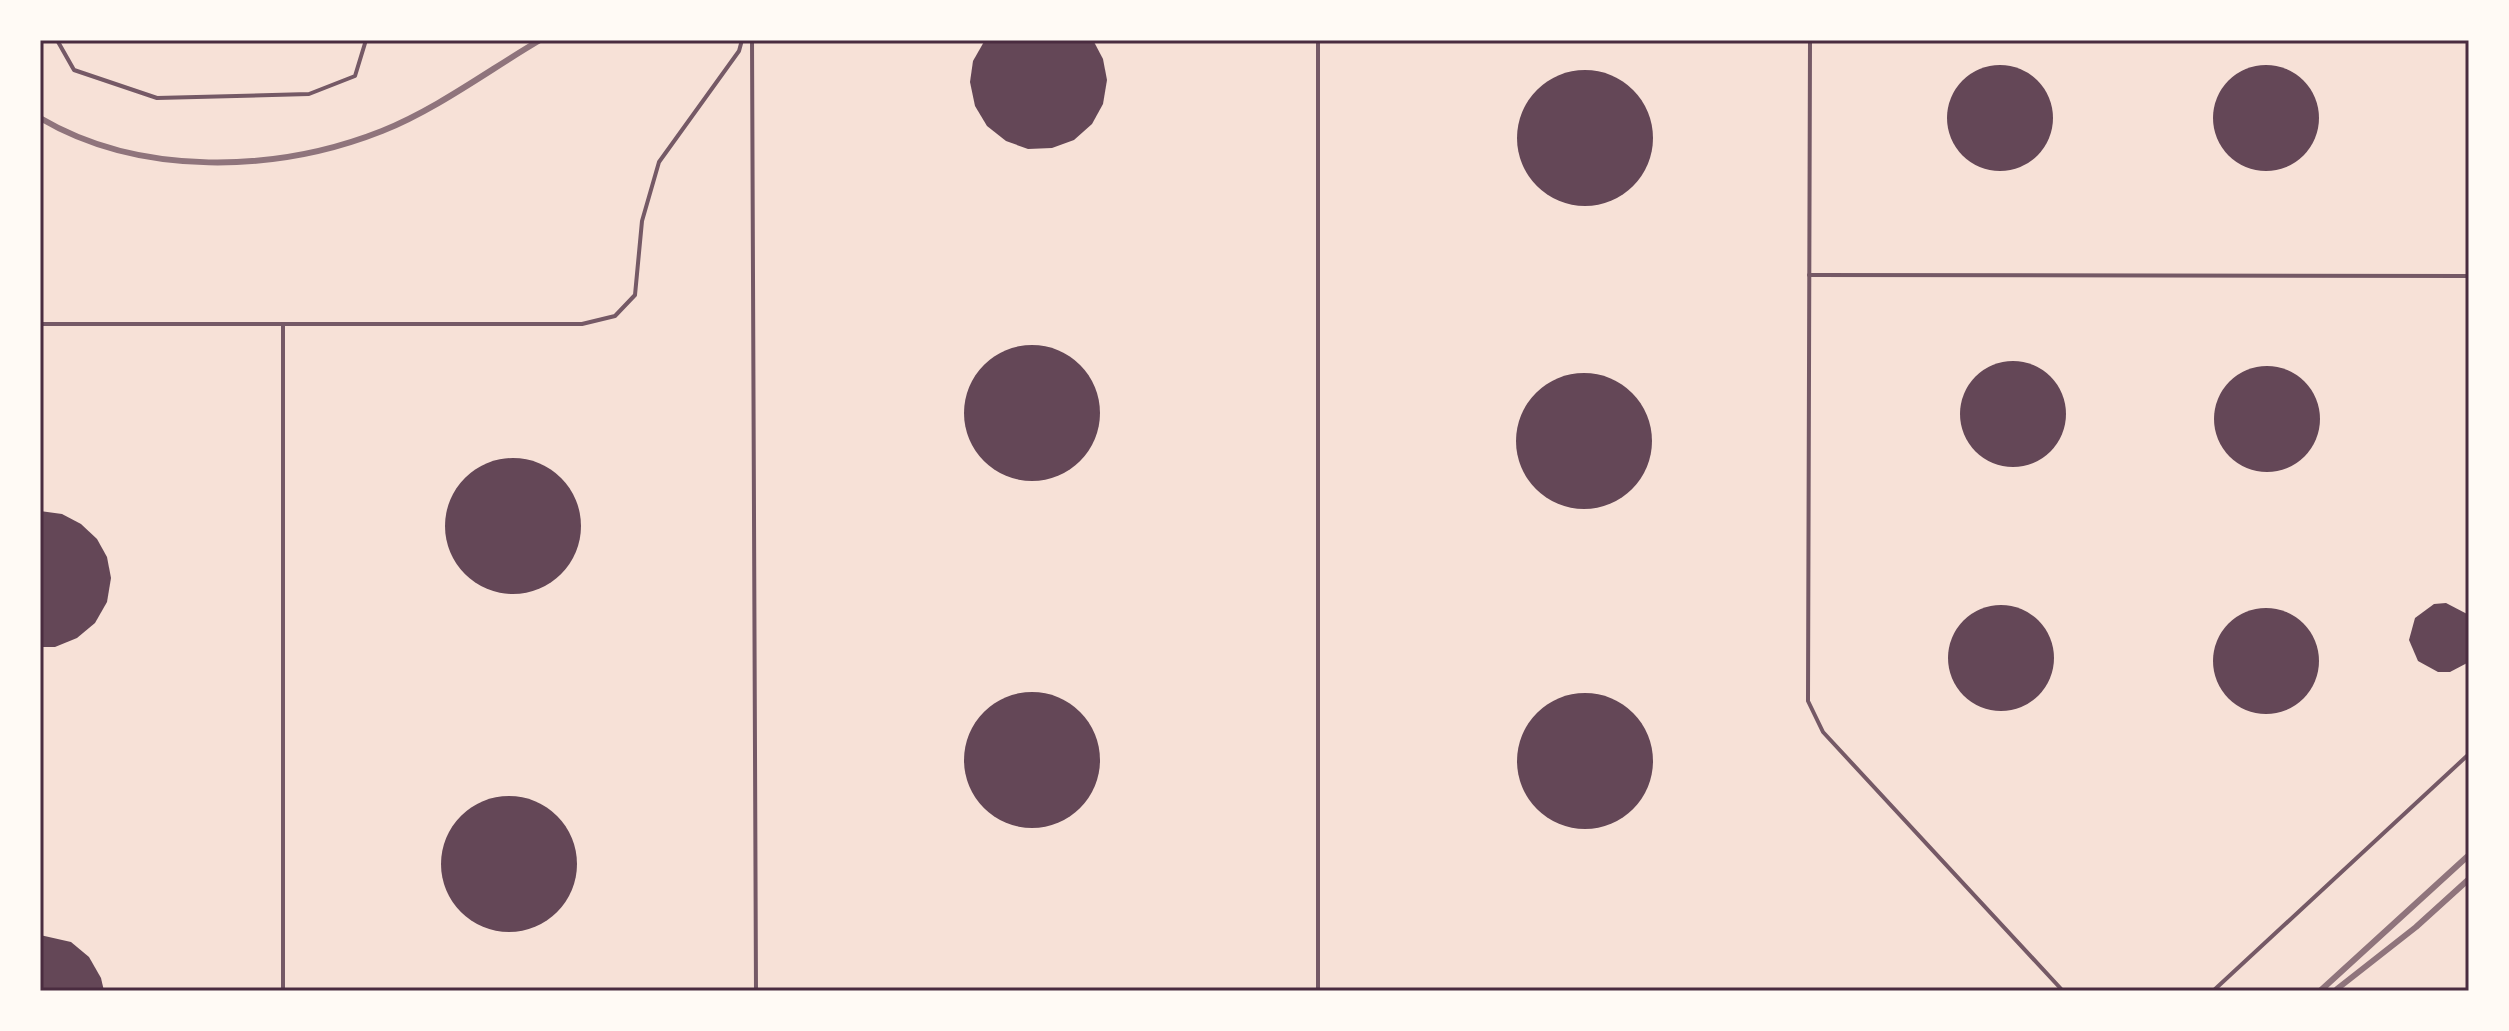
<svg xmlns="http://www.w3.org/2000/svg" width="2509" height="1031" viewBox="0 0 2509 1031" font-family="Quicksand,sans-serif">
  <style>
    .building { fill: #644757 }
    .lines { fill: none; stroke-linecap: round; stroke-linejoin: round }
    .service { stroke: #755966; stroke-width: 4 }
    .rail { stroke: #8f747c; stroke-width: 6 }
    .neatline { fill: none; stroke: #4a2c40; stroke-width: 3 }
  </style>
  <rect width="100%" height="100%" fill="#f7e1d7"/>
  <g class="building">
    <path d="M 985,40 L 1093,40 L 1103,59 L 1107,80 L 1103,104 L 1092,124 L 1074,140 L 1052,148 L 1028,149 L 1006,141 L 987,126 L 975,106 L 970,82 L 973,61 Z"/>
    <circle cx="2266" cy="118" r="53"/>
    <circle cx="2000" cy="118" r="53"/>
    <circle cx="1585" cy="138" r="68"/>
    <circle cx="1032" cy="413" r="68"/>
    <circle cx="2013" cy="414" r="53"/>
    <circle cx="2267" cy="419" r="53"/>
    <circle cx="1584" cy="441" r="68"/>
    <circle cx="513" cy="526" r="68"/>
    <path d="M 40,511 L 62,514 L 81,524 L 97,539 L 107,557 L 111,578 L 107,602 L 95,623 L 77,638 L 55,647 L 40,647 Z"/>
    <path d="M 2446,603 L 2469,615 L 2469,662 L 2450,672 L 2438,672 L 2418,661 L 2409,640 L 2415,618 L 2434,604 Z"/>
    <circle cx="2001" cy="658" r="53"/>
    <circle cx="2266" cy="661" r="53"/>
    <circle cx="1032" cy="760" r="68"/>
    <circle cx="1585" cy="761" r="68"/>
    <circle cx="509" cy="864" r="68"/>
    <path d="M 40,935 L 71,942 L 89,957 L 101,978 L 104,991 L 40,991 Z"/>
  </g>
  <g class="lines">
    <g class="service">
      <path d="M 57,40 L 74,70 L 157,98 L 309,94 L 355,76 L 366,40"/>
      <path d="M 752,40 L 756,991"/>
      <path d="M 1318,40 L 1318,991"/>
      <path d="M 1810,40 L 1808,701 L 1823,732 L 2063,991"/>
      <path d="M 1809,275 L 2469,276"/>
      <path d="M 40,324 L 582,324 L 615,316 L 635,295 L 642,221 L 659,162 L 739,51 L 742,40"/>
      <path d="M 283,324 L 283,991"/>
      <path d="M 2213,991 L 2469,754"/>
    </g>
    <g class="rail">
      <path d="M 40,118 C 140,177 276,173 382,131 C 437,109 489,70 540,40"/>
      <path d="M 2337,989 L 2416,927 L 2469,879"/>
      <path d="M 2320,991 L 2469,855"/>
    </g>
  </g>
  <rect width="2509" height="1031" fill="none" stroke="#fffaf5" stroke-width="84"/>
  <rect x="42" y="42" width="2425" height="947" class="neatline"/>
</svg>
